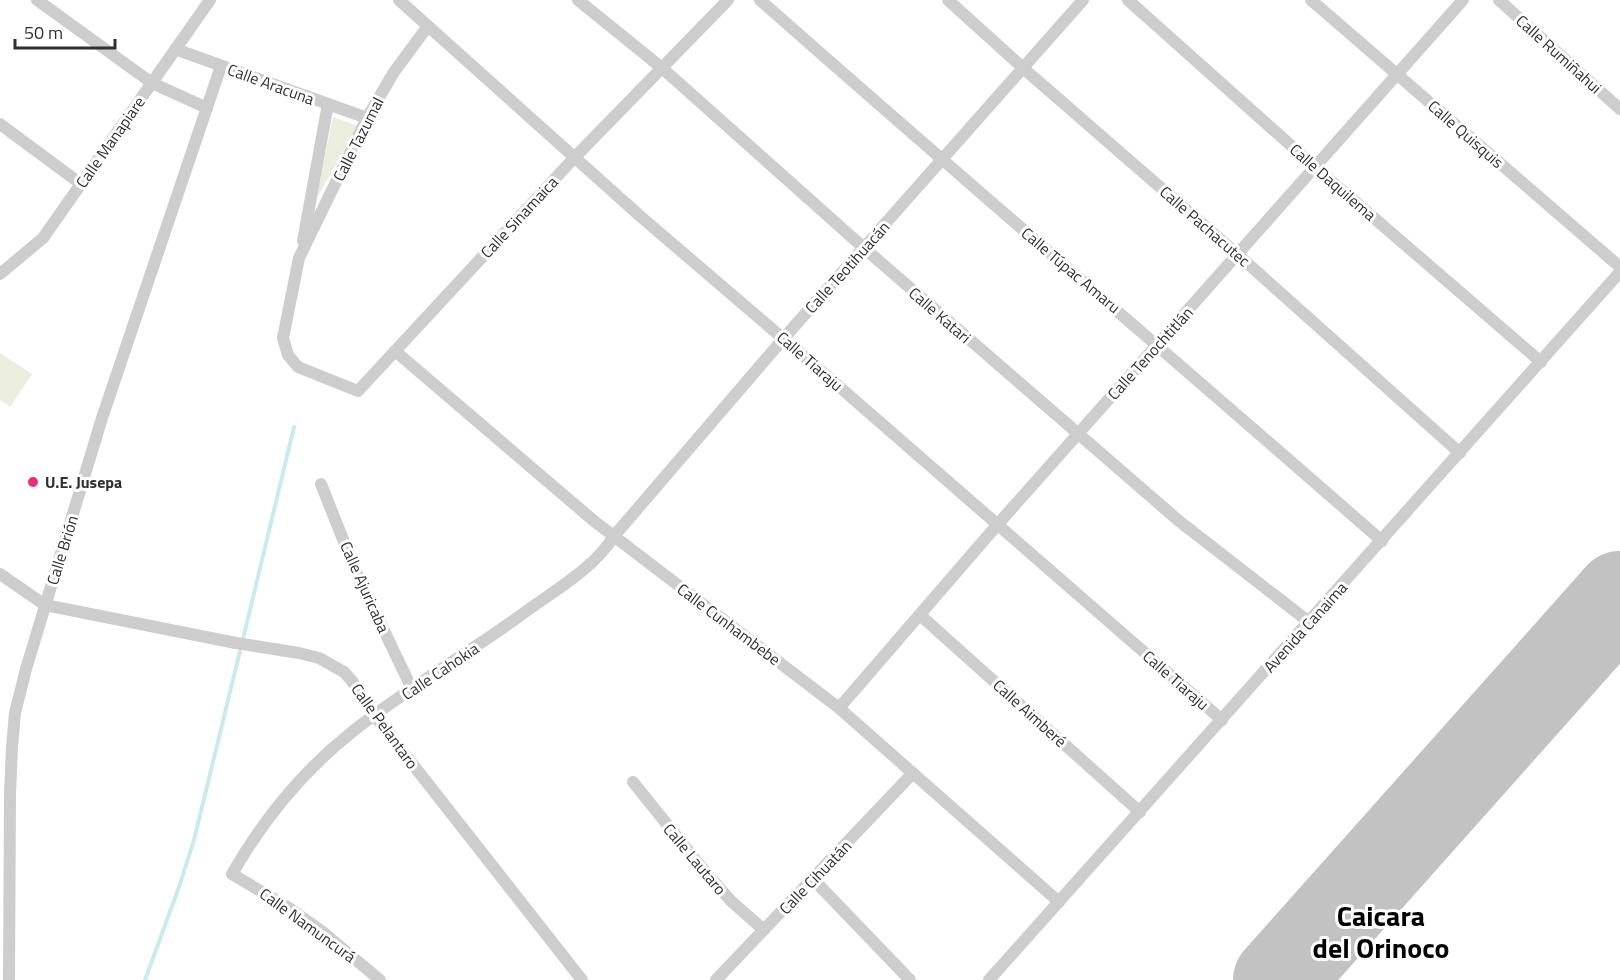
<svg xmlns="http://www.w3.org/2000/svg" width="1620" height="980" viewBox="0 0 1620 980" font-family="'Titillium Web',sans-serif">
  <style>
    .green { fill: #ebeede }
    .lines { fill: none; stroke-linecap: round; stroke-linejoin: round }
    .stream { stroke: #c9ebee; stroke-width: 4 }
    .runway { stroke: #c2c2c2; stroke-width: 90 }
    .minor { stroke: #cdcdcd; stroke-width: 12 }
    .poi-dot { fill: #ee2b74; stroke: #fff; stroke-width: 2 }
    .labels { text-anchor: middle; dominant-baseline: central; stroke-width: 6; stroke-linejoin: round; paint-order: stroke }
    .street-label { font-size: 16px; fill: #303030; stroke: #fff }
    .poi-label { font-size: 16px; font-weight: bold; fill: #303030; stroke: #fff; text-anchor: start }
    .town-label { font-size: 28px; font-weight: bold; fill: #000; stroke: #fff }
  </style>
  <rect width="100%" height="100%" fill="#fff"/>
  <g class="green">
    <path d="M 333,117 L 358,126 L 318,196 L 317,195 Z"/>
    <path d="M 0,353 L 32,374 L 10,407 L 0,400 Z"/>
  </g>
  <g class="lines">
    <g class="stream">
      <path d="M 243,639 L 294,427"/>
      <path d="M 145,980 L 179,887 L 194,840 L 240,651"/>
    </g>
    <path class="runway" d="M 1278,980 L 1620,596"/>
    <g class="minor">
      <path d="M 37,0 L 152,83 L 207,108"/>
      <path d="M 399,0 L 640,216 L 835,383 L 1222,720"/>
      <path d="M 578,0 L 662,68 L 864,248 L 1179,521 L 1309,622"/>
      <path d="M 760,0 C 966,182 1175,360 1382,541"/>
      <path d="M 948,0 L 1023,68 L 1237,254 L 1460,453"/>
      <path d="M 1128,0 L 1315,167 L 1541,362"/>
      <path d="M 1311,0 L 1620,267"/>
      <path d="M 1499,0 L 1620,109"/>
      <path d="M 428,26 L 394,72 L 367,118 L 299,258 L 283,338 L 288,355 L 298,367 L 358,391 L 575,157 L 728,0"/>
      <path d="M 175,49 L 367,118"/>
      <path d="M 0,124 L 81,184"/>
      <path d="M 303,241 L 328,104"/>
      <path d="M 0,274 L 43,238 L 210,0"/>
      <path d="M 395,351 L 594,521 L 839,708 L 1059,902"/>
      <path d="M 321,484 L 356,572 L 412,689"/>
      <path d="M 0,574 L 45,605 L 236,643 L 299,653 L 319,658 L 344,672 L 352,681 L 374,715 L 582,980"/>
      <path d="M 920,615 L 1140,812"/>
      <path d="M 839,708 L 998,524 L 1463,0"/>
      <path d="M 633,782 L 707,874 L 731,901 L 764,930"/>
      <path d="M 813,879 L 910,980"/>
      <path d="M 9,980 L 10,794 L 12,747 L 15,713 L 26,669 L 102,418 L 221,66"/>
      <path d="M 380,980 L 324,933 L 289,908 L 232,874 C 263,820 304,770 352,732 C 406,689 466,655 521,615 C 552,592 594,569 614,536 L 784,338 L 1083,0"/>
      <path d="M 716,980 L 913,773"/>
      <path d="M 989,980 L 1620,272"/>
    </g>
  </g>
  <circle class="poi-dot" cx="33" cy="482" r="6"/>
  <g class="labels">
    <g class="street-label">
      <text transform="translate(1559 54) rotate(42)">Calle Rumiñahui</text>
      <text transform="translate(271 84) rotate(20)">Calle Aracuna</text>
      <text transform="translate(1466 134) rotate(41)">Calle Quisquis</text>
      <text transform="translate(358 139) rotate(-63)">Calle Tazumal</text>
      <text transform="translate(110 142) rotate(-55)">Calle Manapiare</text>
      <text transform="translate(1333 182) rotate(41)">Calle Daquilema</text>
      <text transform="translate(519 217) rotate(-47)">Calle Sinamaica</text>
      <text transform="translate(1205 226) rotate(41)">Calle Pachacutec</text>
      <text transform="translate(847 267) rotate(-48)">Calle Teotihuacán</text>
      <text transform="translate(1071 270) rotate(40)">Calle Túpac Amaru</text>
      <text transform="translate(940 315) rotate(41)">Calle Katari</text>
      <text transform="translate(1150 353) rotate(-48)">Calle Tenochtitlán</text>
      <text transform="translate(810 361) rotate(41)">Calle Tiaraju</text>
      <text transform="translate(62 550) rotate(-73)">Calle Brión</text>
      <text transform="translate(365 587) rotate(66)">Calle Ajuricaba</text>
      <text transform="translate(729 624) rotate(37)">Calle Cunhambebe</text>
      <text transform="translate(1305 627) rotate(-48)">Avenida Canaima</text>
      <text transform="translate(440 671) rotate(-34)">Calle Cahokia</text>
      <text transform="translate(1176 680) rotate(41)">Calle Tiaraju</text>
      <text transform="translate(1030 713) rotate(42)">Calle Aimberé</text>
      <text transform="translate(385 726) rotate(54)">Calle Pelantaro</text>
      <text transform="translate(695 859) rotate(50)">Calle Lautaro</text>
      <text transform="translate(815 877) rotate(-46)">Calle Cihuatán</text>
      <text transform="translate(308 925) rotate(36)">Calle Namuncurá</text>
    </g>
    <g class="poi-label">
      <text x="45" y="482">U.E. Jusepa</text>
    </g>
    <g class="town-label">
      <text x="1381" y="915">Caicara<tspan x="1381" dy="32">del Orinoco</tspan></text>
    </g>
  </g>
  <path d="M15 39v9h100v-9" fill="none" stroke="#303030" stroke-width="3"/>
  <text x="24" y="39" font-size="18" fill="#303030" stroke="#ffffff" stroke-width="4.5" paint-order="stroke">50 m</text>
</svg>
